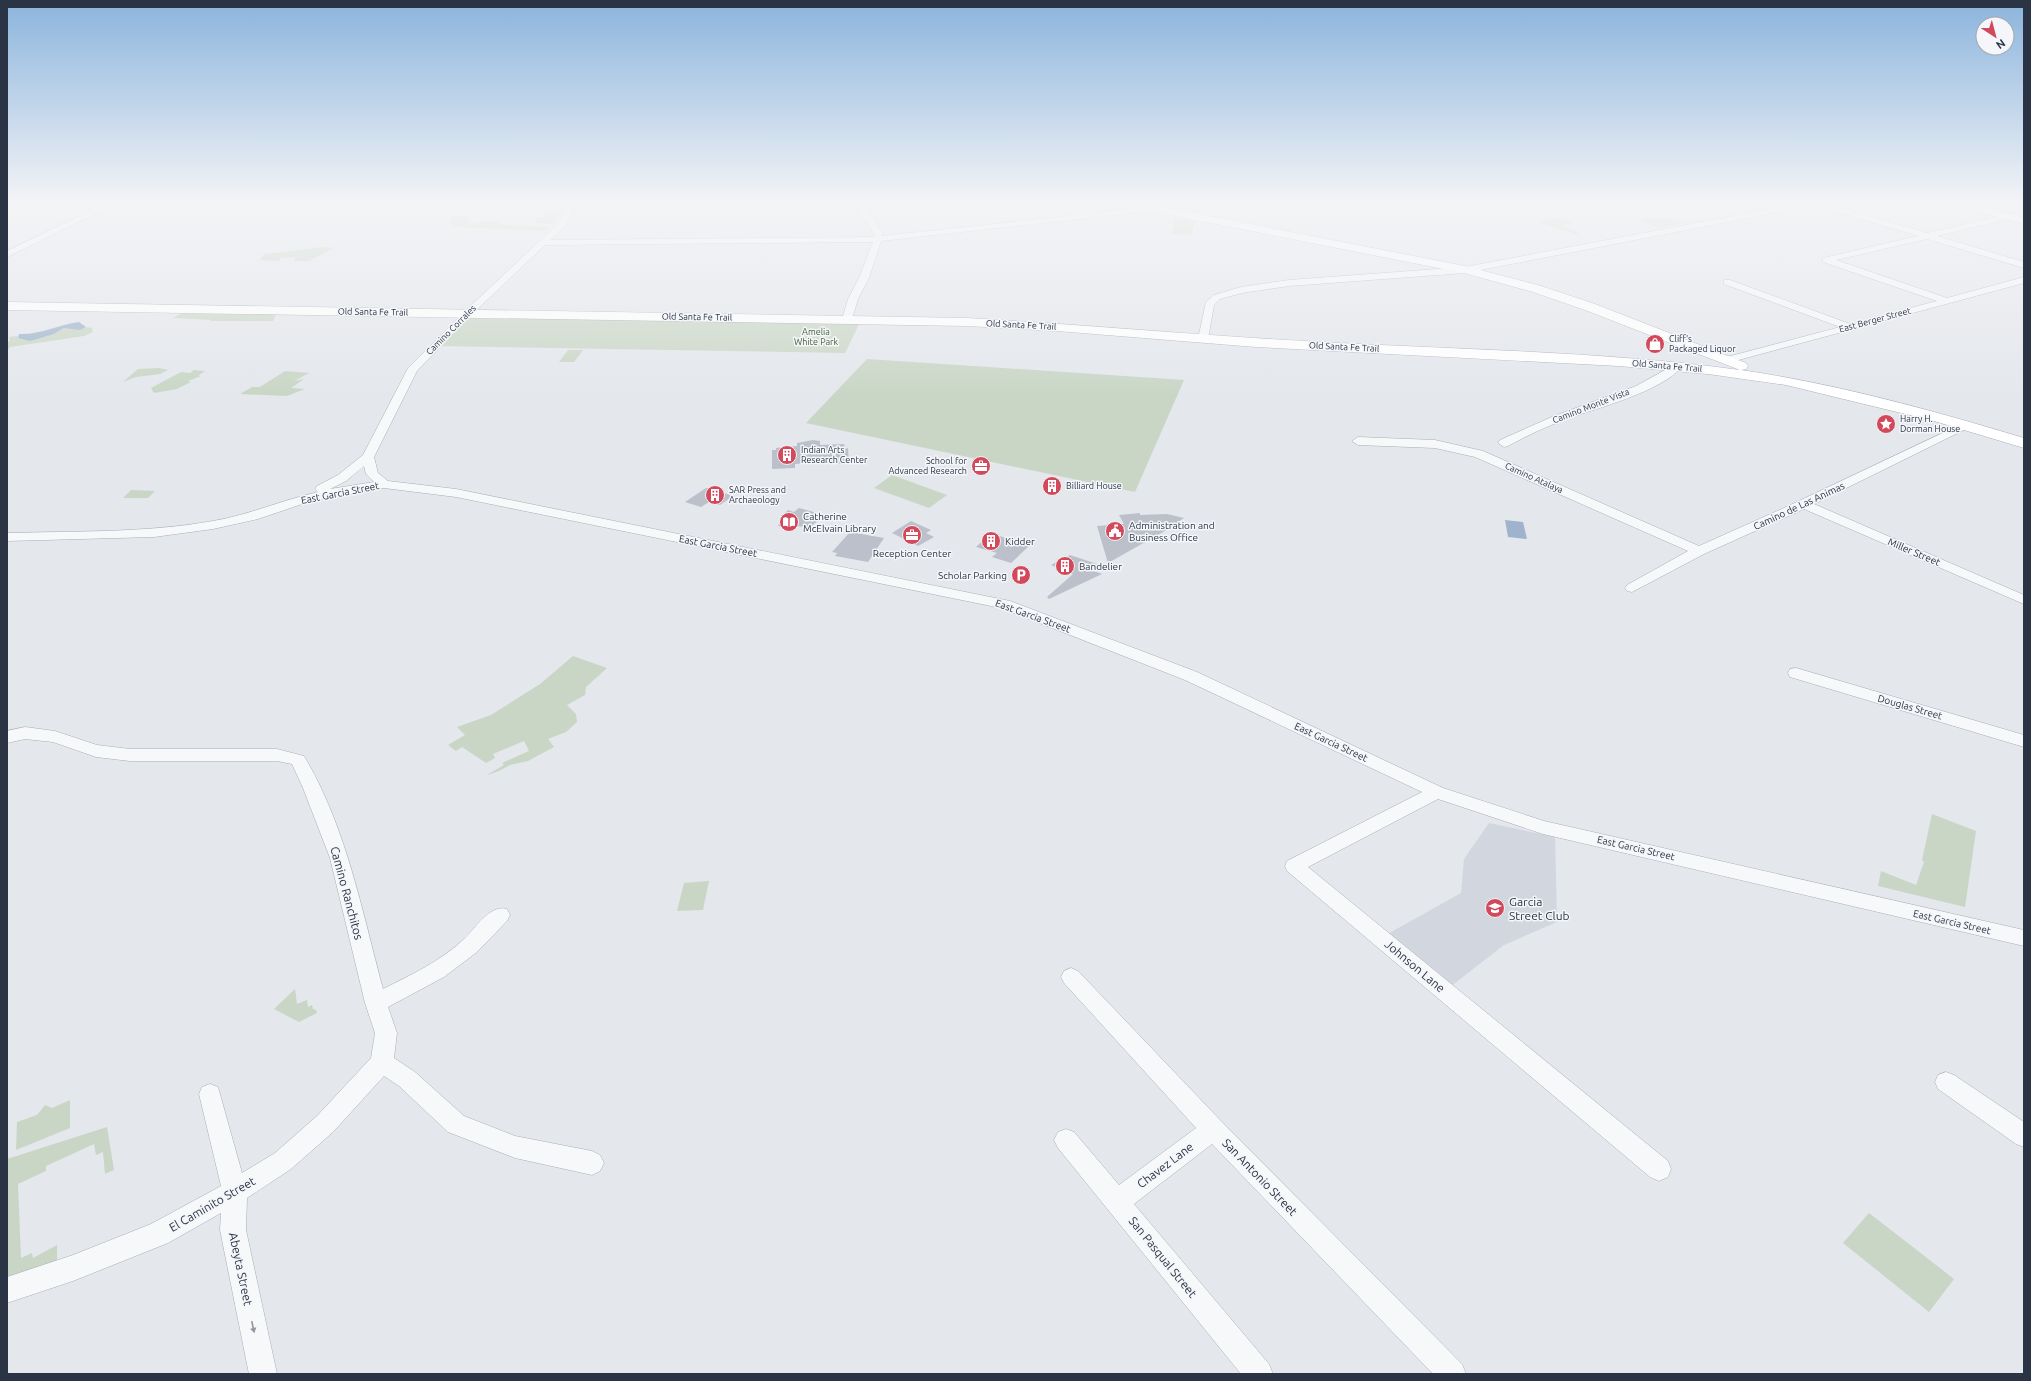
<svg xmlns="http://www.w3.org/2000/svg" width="2031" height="1381" viewBox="0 0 2031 1381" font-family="Ubuntu,sans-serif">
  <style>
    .built { fill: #d2d6de }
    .green { fill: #c9d6c5 }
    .water { fill: #9fb4cc }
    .building { fill: #bbc0ca }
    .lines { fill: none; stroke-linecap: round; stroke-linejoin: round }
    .street-casing { stroke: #a9aeb7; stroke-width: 1 }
    .secondary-casing { stroke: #a9aeb7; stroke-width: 1 }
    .street { fill: #f7f8fa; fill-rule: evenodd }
    .secondary { fill: #fff; fill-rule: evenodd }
    .oneway { fill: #9196a0 }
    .labels { text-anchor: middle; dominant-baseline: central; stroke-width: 3; stroke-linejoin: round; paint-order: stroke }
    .far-street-label { font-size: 9px; fill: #2b3445; stroke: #f4f6f9 }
    .far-park-label { font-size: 9px; fill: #3f6138; stroke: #f4f6f9 }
    .far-poi-label { font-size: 9px; fill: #2b3445; stroke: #f4f6f9; text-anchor: start }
    .street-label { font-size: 10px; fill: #2b3445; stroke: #f4f6f9 }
    .poi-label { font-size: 10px; fill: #2b3445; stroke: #f4f6f9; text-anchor: start }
    .near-street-label { font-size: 12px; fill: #2b3445; stroke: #f4f6f9 }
    .near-poi-label { font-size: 12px; fill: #2b3445; stroke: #f4f6f9; text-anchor: start }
  </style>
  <rect width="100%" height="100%" fill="#e4e7ec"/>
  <path class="built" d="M 1489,823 L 1555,837 L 1557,922 L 1504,945 L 1450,987 L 1384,936 L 1461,893 L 1464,859 Z"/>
  <g class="green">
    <path d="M 550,211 L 551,213 L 559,212 L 555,223 L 550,224 L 536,223 L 536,218 L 548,216 L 545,212 L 533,212 Z"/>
    <path d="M 464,216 L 470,218 L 468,220 L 470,223 L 497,221 L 504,225 L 549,227 L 544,231 L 452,227 L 450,217 Z"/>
    <path d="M 1559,217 L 1574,222 L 1563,225 L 1565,226 L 1564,227 L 1581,233 L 1575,234 L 1538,222 Z"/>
    <path d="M 1175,218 L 1195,221 L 1191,235 L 1171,234 Z"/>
    <path d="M 1653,218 L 1668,218 L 1683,223 L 1660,228 L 1638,220 Z"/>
    <path d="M 323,247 L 334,248 L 310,260 L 313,261 L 294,261 L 295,257 L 280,258 L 279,261 L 260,260 L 264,254 Z"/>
    <path d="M 182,313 L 276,314 L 273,321 L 210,321 L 211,320 L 173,318 Z"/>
    <path d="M 476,316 L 860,322 L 845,353 L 440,346 L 467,319 Z"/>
    <path d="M 71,327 C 78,332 85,325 92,328 L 93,332 L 84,336 L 10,347 L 7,351 L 7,342 L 10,341 L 9,337 L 17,336 L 18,338 L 38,338 L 54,334 L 64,328 Z"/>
    <path d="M 568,350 L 583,350 L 574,362 L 559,362 Z"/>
    <path d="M 867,359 L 1184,380 L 1135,492 L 806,423 Z"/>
    <path d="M 159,368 L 168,370 L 160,374 L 136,377 L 123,382 L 138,369 Z"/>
    <path d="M 194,370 L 205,371 L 198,376 L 201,376 L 188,381 L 191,382 L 177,389 L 154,393 L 151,388 L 181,372 L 190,373 Z"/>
    <path d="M 285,371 L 309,373 L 294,381 L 304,379 L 291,388 L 305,389 L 287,396 L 240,394 L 252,387 L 260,387 Z"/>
    <path d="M 892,475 L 947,495 L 929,508 L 874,488 Z"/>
    <path d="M 131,490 L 155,491 L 148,498 L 123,498 Z"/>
    <path d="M 573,656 L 607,668 L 586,687 L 585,695 L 567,705 L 576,714 L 577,722 L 566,732 L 548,739 L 554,747 L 528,761 L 510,765 L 499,771 L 487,775 L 504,765 L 502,763 L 529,751 L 524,741 L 493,754 L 495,758 L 486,763 L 462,747 L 456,751 L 448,745 L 465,735 L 457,727 L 491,715 L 540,684 Z"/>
    <path d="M 1932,814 L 1976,831 L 1965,907 L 1878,886 L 1881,871 L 1916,885 L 1924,862 L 1922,860 Z"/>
    <path d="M 709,881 L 703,910 L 677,911 L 684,883 Z"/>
    <path d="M 295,989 L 297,1004 L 307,1000 L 308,1007 L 312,1005 L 313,1009 L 316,1010 L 317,1013 L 299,1022 L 274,1009 Z"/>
    <path d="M 70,1100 L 70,1128 L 16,1150 L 17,1122 L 37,1115 L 45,1105 L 52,1108 Z"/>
    <path d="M 107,1127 L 114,1170 L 105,1174 L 103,1152 L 96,1155 L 94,1144 L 46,1166 L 46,1171 L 18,1184 L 21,1258 L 32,1253 L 33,1258 L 57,1245 L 57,1261 L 7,1279 L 7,1159 Z"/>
    <path d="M 1869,1213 L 1954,1279 L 1929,1312 L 1843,1243 Z"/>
  </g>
  <g class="water">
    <path d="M 79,322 L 86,327 L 80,330 L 64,328 L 54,334 L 30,341 L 18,338 L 19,334 C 40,335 58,325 79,322 Z"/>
    <path d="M 1505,520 L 1523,522 L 1527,539 L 1508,537 Z"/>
  </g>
  <g class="building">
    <path d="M 813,440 L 820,441 L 820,445 L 844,444 L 845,449 L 848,448 L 849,463 L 833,464 L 833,461 L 795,464 L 795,468 L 772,469 L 772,450 L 776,450 L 776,448 L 797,446 L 797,443 Z"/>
    <path d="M 706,488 L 718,491 L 733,496 L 720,505 L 709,502 L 701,507 L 685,502 Z"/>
    <path d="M 799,508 L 825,515 L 809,528 L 797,526 L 792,529 L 778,526 L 783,515 L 788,510 L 794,512 Z"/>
    <path d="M 1140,513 L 1140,515 L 1167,514 L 1184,518 L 1163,532 L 1108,563 L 1097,526 L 1124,524 L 1119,515 Z"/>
    <path d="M 911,521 L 931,530 L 926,533 L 934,537 L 918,546 L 892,533 Z"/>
    <path d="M 850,532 L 884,538 L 868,562 L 835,556 L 837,553 L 832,552 Z"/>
    <path d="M 991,533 L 1029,546 L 1011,563 L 992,557 L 997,553 L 976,547 Z"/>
    <path d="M 1070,555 L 1103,566 L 1094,571 L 1102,574 L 1049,599 L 1047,597 L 1073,574 L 1051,565 Z"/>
  </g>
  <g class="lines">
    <defs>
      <g id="street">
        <path d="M 107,203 L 117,203 L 7,257 L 7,251 Z"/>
        <path d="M 567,203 L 610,203 L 606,205 L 573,208 L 565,227 L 550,240 L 874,237 L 874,233 L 855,203 L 863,203 L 882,233 L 882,236 L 1124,210 L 1159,203 L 1176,203 L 1172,205 L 1124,214 L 881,241 L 869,278 L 858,299 L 852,319 L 847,322 L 842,319 L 848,299 L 859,278 L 873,242 L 545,245 L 470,316 L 417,371 L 374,457 L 378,473 L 388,481 L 456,489 L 1010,601 L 1197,672 L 1443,788 L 1544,821 L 2024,930 L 2024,946 L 1543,834 L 1438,799 L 1308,867 L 1668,1161 L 1671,1169 L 1668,1177 L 1659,1181 L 1650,1177 L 1287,871 L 1285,866 L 1287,861 L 1422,792 L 1185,680 L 1001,608 L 456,497 L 384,488 L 308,502 L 258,519 L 213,529 L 154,537 L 7,541 L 7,533 C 76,531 145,533 213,521 C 249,515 282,500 318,492 L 315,489 L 317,486 L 338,475 L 363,455 L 408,368 L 464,312 L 558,224 ZM 364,466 L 366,474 L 374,482 L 330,489 L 346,481 Z"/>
        <path d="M 1802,203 L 1825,203 L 1927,233 L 2024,211 L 2024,215 L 1937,236 L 2024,262 L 2024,268 L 1927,239 L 1836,260 L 1947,298 L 2024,277 L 2024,283 L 1731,362 L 1723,362 L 1722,360 L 1723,358 L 1840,327 L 1724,284 L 1724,280 L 1730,280 L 1850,324 L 1937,301 L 1823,262 L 1823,258 L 1918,236 L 1815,205 L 1465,273 L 1289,286 L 1242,293 L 1220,299 L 1214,305 L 1208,339 L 1203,342 L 1198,339 L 1206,302 L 1214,295 L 1241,287 L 1289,280 L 1465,267 Z"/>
        <path d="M 1676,364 L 1681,367 C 1664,391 1593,409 1564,420 C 1545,427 1526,436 1508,446 L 1504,447 L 1498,443 L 1500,440 L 1554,416 L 1636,386 Z"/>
        <path d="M 1966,422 L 1972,425 L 1970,427 L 1814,504 L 2024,595 L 2024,604 L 1804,509 L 1704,554 L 1632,592 L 1627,591 L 1625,588 L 1627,585 L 1688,551 L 1475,457 L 1435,448 L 1358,445 L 1352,441 L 1358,437 L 1435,440 L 1483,451 L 1699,546 L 1784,508 Z"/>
        <path d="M 1796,668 L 2024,735 L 2024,747 L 1790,677 L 1788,673 L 1790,669 Z"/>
        <path d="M 25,727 L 55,731 L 97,745 L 130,749 L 277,749 L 304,756 C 346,826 362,911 383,989 C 411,975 441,961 464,939 C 476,928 490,904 507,909 L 510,915 L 507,921 L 477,952 L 444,977 L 388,1007 L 397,1033 L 394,1058 L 415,1072 L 464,1116 L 515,1136 L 592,1151 L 600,1155 L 604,1163 L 600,1171 L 592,1175 L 515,1158 L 448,1132 L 399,1086 L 384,1076 L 333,1132 L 291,1169 L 247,1198 L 246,1230 L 277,1374 L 249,1374 L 220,1230 L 221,1213 L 168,1243 L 73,1281 L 7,1303 L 7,1277 L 73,1255 L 151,1224 L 221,1186 L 199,1094 L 202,1087 L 210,1084 L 218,1087 L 242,1173 L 275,1153 L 317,1116 L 371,1058 L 375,1033 L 365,1003 L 330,858 L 303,788 L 292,764 L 277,761 L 130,761 L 96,757 L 53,742 L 25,739 L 7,743 L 7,731 Z"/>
        <path d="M 1071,968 L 1078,971 L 1221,1121 L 1462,1364 L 1466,1374 L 1433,1374 L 1212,1144 L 1134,1204 L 1269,1364 L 1273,1374 L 1241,1374 L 1058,1148 L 1054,1140 L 1058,1132 L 1066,1129 L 1074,1132 L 1119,1185 L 1196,1128 L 1064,983 L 1061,977 L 1064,971 Z"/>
        <path d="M 1946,1072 L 1954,1075 L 2024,1122 L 2024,1147 L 2016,1144 L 1938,1089 L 1935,1082 L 1938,1075 Z"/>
      </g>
      <g id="secondary">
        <path d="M 1120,203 L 1142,203 L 1465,266 L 1541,286 L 1595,304 L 1746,363 L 1748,366 L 1746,369 L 1741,370 C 1837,384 1931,410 2024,438 L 2024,448 L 1934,421 L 1786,385 L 1708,374 L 1619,366 L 1256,347 L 1057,331 L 967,326 L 7,310 L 7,302 L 967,318 C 1091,325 1216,337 1340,343 C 1473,350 1608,352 1740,370 L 1585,310 L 1533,292 L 1464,273 L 1125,206 Z"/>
        <path d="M 1953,203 L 1970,203 L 2024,218 L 2024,224 L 1954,205 Z"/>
      </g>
    </defs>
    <use href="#street" class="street-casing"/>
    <use href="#secondary" class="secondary-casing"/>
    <use href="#street" class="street"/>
    <use href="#secondary" class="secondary"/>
  </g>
  <defs><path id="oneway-solid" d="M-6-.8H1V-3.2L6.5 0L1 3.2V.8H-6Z"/></defs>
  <use class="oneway" href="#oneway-solid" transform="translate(253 1327) rotate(78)"/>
  <linearGradient id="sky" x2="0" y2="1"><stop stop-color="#8bb4dd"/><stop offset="0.51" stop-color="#f3f4f6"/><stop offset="1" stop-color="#f3f4f6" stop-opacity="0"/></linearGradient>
  <rect width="2031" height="396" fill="url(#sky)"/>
  <defs>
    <symbol id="shop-disc" viewBox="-11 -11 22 22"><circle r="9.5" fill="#d1495b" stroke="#f4f6f9"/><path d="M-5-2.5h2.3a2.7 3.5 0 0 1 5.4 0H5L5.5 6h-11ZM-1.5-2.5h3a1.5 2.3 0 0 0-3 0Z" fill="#fff"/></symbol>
    <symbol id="sight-disc" viewBox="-11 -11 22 22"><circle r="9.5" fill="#d1495b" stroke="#f4f6f9"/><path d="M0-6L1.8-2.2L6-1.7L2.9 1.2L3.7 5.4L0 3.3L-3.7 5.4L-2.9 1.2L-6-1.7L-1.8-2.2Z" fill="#fff"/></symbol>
    <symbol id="building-disc" viewBox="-11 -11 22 22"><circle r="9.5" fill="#d1495b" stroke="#f4f6f9"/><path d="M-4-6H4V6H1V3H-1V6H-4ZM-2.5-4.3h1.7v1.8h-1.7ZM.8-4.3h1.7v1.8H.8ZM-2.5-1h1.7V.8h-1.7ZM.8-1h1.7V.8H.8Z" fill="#fff"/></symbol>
    <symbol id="office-disc" viewBox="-11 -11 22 22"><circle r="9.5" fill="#d1495b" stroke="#f4f6f9"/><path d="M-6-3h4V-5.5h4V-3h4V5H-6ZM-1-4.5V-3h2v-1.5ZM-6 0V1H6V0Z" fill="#fff"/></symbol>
    <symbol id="library-disc" viewBox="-11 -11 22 22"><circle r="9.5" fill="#d1495b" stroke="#f4f6f9"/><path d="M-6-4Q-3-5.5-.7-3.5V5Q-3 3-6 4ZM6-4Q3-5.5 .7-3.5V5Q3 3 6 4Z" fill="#fff"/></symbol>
    <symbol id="civic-disc" viewBox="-11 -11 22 22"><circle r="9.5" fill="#d1495b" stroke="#f4f6f9"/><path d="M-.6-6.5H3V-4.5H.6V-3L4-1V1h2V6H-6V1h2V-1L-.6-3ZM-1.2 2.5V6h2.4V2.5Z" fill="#fff"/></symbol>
    <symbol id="parking-disc" viewBox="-11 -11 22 22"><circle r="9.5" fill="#d1495b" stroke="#f4f6f9"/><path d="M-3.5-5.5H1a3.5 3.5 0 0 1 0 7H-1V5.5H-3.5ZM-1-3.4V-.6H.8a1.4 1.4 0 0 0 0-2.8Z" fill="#fff"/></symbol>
    <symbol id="school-disc" viewBox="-11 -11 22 22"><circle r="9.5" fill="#d1495b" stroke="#f4f6f9"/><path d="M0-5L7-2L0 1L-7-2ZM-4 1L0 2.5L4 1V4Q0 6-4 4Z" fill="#fff"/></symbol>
  </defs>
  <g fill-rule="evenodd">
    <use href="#shop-disc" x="1644" y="333" width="22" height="22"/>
    <use href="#sight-disc" x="1875" y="413" width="22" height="22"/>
    <use href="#building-disc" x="776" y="444" width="22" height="22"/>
    <use href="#office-disc" x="970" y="455" width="22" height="22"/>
    <use href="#building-disc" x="1041" y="475" width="22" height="22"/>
    <use href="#building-disc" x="704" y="484" width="22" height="22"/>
    <use href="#library-disc" x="778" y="511" width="22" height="22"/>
    <use href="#civic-disc" x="1104" y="520" width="22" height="22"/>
    <use href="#office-disc" x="901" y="524" width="22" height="22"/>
    <use href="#building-disc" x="980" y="530" width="22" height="22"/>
    <use href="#building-disc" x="1054" y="555" width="22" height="22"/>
    <use href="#parking-disc" x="1010" y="564" width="22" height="22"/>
    <use href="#school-disc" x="1484" y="897" width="22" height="22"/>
  </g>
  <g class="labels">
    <g class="far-street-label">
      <text transform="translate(373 312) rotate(1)">Old Santa Fe Trail</text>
      <text transform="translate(697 317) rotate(1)">Old Santa Fe Trail</text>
      <text transform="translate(1875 320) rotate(-15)">East Berger Street</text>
      <text transform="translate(1021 325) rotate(3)">Old Santa Fe Trail</text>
      <text transform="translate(451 330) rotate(-45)">Camino Corrales</text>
      <text transform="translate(1344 347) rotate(3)">Old Santa Fe Trail</text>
      <text transform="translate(1667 366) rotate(5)">Old Santa Fe Trail</text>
      <text transform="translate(1591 406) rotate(-21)">Camino Monte Vista</text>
      <text transform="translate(1534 478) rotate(24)">Camino Atalaya</text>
    </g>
    <g class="far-park-label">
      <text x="816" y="332">Amelia<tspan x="816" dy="10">White Park</tspan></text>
    </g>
    <g class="far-poi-label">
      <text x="1669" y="339">Cliff's<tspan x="1669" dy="10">Packaged Liquor</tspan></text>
      <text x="1900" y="419">Harry H.<tspan x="1900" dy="10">Dorman House</tspan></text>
      <text x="801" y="450">Indian Arts<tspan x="801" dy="10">Research Center</tspan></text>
      <text x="967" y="461" text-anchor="end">School for<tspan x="967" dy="10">Advanced Research</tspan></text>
      <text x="1066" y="486">Billiard House</text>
      <text x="729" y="490">SAR Press and<tspan x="729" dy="10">Archaeology</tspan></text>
    </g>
    <g class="street-label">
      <text transform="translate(340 493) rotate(-11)">East Garcia Street</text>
      <text transform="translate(1799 506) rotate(-25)">Camino de Las Animas</text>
      <text transform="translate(718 546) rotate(11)">East Garcia Street</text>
      <text transform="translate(1914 552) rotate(23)">Miller Street</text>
      <text transform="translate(1033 616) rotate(20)">East Garcia Street</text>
      <text transform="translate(1910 707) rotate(16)">Douglas Street</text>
      <text transform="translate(1331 742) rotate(25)">East Garcia Street</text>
      <text transform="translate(1636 848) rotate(13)">East Garcia Street</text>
      <text transform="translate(1952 922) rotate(13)">East Garcia Street</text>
    </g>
    <g class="poi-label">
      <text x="803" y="516">Catherine<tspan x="803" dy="12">McElvain Library</tspan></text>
      <text x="1129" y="525">Administration and<tspan x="1129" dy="12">Business Office</tspan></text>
      <text x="1005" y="541">Kidder</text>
      <text x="912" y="553" text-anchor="middle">Reception Center</text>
      <text x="1079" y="566">Bandelier</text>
      <text x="1007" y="575" text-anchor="end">Scholar Parking</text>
    </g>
    <g class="near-street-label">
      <text transform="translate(347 893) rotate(75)">Camino Ranchitos</text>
      <text transform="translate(1415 966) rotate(40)">Johnson Lane</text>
      <text transform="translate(1165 1165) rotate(-37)">Chavez Lane</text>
      <text transform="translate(1260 1177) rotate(46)">San Antonio Street</text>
      <text transform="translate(212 1204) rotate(-30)">El Caminito Street</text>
      <text transform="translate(1163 1257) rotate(51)">San Pasqual Street</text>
      <text transform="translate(241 1269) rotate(78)">Abeyta Street</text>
    </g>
    <g class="near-poi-label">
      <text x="1509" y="901">Garcia<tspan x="1509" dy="14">Street Club</tspan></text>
    </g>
  </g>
  <rect width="2031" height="1381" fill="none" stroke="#2b3445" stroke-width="16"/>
  <g transform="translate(1995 36) rotate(144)"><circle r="19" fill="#f4f6f9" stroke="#a4a8b1"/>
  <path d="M0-3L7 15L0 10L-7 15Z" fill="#d1495b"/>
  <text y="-6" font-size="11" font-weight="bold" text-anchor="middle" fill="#2b3445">N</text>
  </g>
</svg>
